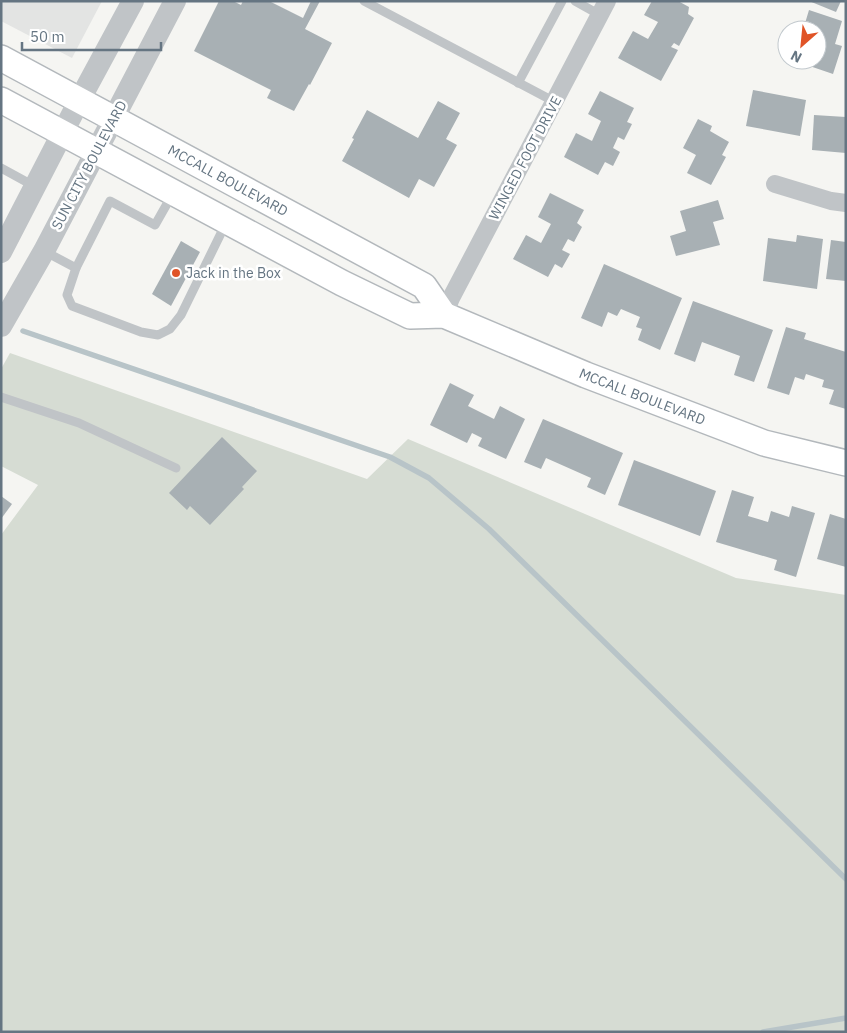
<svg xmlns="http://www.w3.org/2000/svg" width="847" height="1033" viewBox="0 0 847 1033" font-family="'IBM Plex Sans',sans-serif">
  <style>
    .built { fill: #e3e4e3 }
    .green { fill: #d6dcd3 }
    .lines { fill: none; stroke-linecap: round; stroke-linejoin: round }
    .stream { stroke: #b8c4c8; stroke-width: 5.5 }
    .building { fill: #a8b0b4 }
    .secondary-casing { stroke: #b3b8bc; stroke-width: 28 }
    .service { stroke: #c0c4c7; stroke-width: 9 }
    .minor { stroke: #c0c4c7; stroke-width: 18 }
    .tertiary { stroke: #c0c4c7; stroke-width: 22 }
    .secondary { stroke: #fff; stroke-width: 25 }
    .poi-dot { fill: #e05427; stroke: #fff; stroke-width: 2 }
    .labels { text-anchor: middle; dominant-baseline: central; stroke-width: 5; stroke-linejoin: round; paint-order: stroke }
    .street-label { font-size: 14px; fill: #657582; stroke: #fff }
    .poi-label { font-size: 14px; fill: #657582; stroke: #fff; text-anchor: start }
  </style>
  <rect width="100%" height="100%" fill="#f5f5f2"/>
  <path class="built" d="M 1,1 L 102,1 L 72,58 L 1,21 Z"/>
  <path class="green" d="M 10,353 L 367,479 L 408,439 L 736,578 L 846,595 L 846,1032 L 1,1032 L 1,535 L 38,485 L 1,466 L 1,369 Z"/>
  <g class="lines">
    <g class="stream">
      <path d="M 23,331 L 390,457 L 429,478 L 489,529 L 846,879"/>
      <path d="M 763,1032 L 846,1018"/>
    </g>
  </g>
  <g class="building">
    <path d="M 219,1 L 233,1 L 241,5 L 243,1 L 269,1 L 303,18 L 311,1 L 320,1 L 305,29 L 332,43 L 310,85 L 309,84 L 294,111 L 267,98 L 271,90 L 194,51 Z"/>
    <path d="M 652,1 L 678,1 L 689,7 L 688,14 L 694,18 L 679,46 L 674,43 L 671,47 L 678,50 L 661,81 L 618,58 L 633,31 L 648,39 L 658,22 L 644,15 Z"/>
    <path d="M 809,1 L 841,1 L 836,12 Z"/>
    <path d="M 809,10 L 842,21 L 835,44 L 842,46 L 833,74 L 792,60 L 817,60 L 817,30 L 803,30 Z"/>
    <path d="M 753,90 L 806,100 L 800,136 L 746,126 Z"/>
    <path d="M 600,91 L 634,108 L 627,122 L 632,124 L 624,140 L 618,137 L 613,148 L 620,152 L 613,166 L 605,162 L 598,175 L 564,157 L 576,133 L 592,141 L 601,121 L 588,114 Z"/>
    <path d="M 438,101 L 460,113 L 446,139 L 457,145 L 434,187 L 419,179 L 409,198 L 342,161 L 354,139 L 352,138 L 367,110 L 418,138 Z"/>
    <path d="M 814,115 L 846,117 L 846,153 L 812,150 Z"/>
    <path d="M 698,119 L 712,126 L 710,131 L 729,142 L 722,155 L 726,157 L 711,185 L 687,173 L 696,155 L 683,148 Z"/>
    <path d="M 550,193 L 584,210 L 577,223 L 582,227 L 574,242 L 568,239 L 562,250 L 570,254 L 562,268 L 555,264 L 548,277 L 513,259 L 526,235 L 541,243 L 551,224 L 538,217 Z"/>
    <path d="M 718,200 L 724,219 L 713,222 L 720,245 L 676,256 L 670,236 L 686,231 L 680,211 Z"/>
    <path d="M 797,235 L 823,239 L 817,289 L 763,281 L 768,238 L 796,242 Z"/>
    <path d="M 831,240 L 846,242 L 846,281 L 826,279 Z"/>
    <path d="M 181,241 L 200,252 L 171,306 L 152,294 Z"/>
    <path d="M 604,264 L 682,298 L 660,350 L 638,340 L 642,329 L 636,327 L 640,317 L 621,309 L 617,316 L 608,312 L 602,327 L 581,318 Z"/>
    <path d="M 693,301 L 773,330 L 754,382 L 734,375 L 740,356 L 702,342 L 695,362 L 674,354 Z"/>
    <path d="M 786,327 L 806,333 L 804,339 L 846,352 L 846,409 L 829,404 L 834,390 L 822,387 L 824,380 L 806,374 L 804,380 L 795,377 L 789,395 L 767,388 Z"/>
    <path d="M 450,383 L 474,395 L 468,406 L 494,419 L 500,406 L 525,419 L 506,459 L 478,446 L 482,438 L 472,433 L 467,443 L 430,425 Z"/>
    <path d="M 543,419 L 623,453 L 605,495 L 587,487 L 591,478 L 546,458 L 541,469 L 524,462 Z"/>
    <path d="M 222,437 L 257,471 L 242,487 L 244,489 L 210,525 L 190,506 L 187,510 L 169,493 Z"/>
    <path d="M 634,460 L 716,491 L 700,536 L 618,505 Z"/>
    <path d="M 732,490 L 754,497 L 748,516 L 768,522 L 771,511 L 789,517 L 792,506 L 815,513 L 796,577 L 774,570 L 777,560 L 716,542 Z"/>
    <path d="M 1,496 L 12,504 L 1,519 Z"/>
    <path d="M 830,514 L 846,519 L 846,567 L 817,559 Z"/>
  </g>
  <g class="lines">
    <defs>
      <g id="secondary">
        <path id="s1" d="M 1,58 L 424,286 L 444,315"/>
        <path id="s2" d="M 1,100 L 342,283 L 410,316 L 444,315 L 586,375 L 764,443 L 846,463"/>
      </g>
    </defs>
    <use href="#secondary" class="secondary-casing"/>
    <g class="service">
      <path d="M 364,1 L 555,102"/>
      <path d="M 575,1 L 600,15"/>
      <path d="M 518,83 L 562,1"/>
      <path d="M 1,168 L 34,186"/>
      <path d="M 44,251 L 76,268 L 110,201 L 155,225 L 172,195"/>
      <path d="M 76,268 L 67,295 L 72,306 L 141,332 L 158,335 L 170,329 L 181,315 L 226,223"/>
      <path d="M 1,397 L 79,423 L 176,468"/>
    </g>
    <g class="minor">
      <path d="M 775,184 L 831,201 L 846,203"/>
      <path d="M 444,315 L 451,298 L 607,1"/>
    </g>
    <g class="tertiary">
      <path d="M 1,252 L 79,101 L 133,1"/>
      <path d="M 1,326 L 44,251 L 175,1"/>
    </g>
    <use href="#secondary" class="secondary"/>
  </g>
  <circle class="poi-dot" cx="176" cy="273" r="5"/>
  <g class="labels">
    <g class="street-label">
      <text transform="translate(525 158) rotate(-62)">WINGED FOOT DRIVE</text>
      <text transform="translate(89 165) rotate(-62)">SUN CITY BOULEVARD</text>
      <text stroke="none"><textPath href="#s1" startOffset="258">MCCALL BOULEVARD</textPath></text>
      <text stroke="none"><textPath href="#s2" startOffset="711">MCCALL BOULEVARD</textPath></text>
    </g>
    <g class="poi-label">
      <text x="186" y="273">Jack in the Box</text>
    </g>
  </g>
  <rect width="847" height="1033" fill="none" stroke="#657582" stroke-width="5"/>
  <g transform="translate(802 45) rotate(207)"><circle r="24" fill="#ffffff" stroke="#c1c8cd"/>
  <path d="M0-4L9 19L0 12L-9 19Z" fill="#e05427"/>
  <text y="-8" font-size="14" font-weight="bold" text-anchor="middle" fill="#657582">N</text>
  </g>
  <path d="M22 42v8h139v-8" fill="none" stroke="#657582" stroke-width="2.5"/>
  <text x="30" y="42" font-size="15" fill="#657582" stroke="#ffffff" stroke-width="4" paint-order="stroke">50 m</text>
</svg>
